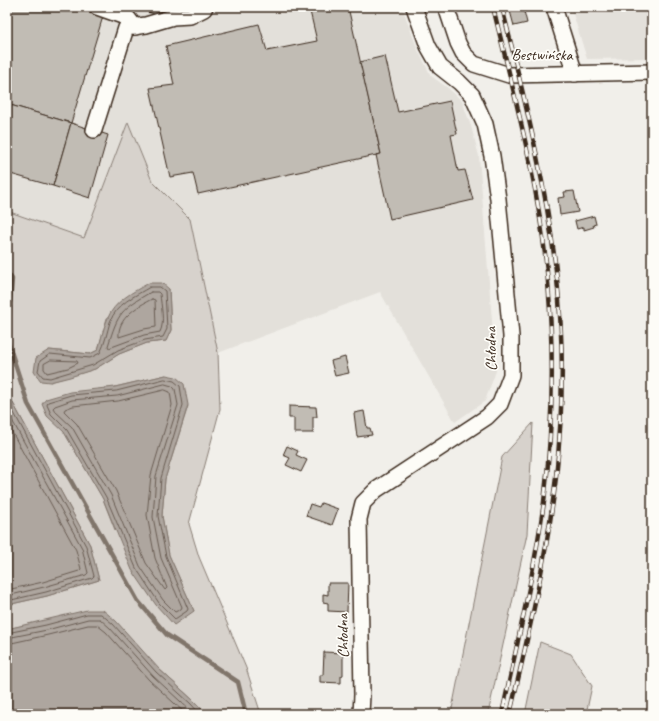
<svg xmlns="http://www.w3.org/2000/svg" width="659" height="721" viewBox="0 0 659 721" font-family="Caveat,sans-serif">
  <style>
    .built { fill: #e3e0da }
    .green { fill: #d7d2cc; stroke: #897e75; fill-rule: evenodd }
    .water { fill: #aea69f; stroke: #80746b }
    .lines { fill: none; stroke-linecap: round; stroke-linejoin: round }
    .shore { stroke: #695c52; stroke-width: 1 }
    .stream { stroke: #80746b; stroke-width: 4.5 }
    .building { fill: #c1bcb4; stroke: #3b2a1e }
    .minor-casing { stroke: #3b2a1e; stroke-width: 18 }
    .minor { stroke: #fdfcf7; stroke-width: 15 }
    .rail-casing { stroke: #3b2a1e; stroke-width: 4.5 }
    .rail { stroke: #fdfcf7; stroke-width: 3; stroke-dasharray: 9; stroke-linecap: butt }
    .labels { text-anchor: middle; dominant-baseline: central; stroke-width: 3.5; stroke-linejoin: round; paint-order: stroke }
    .street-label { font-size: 16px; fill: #3b2a1e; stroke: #fdfcf7 }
  </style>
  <rect width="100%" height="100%" fill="#f1efea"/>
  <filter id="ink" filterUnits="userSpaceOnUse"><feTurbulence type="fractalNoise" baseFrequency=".025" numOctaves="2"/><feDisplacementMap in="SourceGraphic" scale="8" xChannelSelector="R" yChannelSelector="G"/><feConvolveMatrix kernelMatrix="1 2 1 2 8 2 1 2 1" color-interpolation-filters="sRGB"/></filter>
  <g filter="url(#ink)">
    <g class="built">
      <path d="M 7,7 L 402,7 L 418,50 L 431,76 L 448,88 L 462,101 L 471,126 L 479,156 L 496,371 L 485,401 L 455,422 L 380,292 L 218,353 L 190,219 L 152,181 L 128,122 L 84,238 L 7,211 Z"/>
      <path d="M 571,7 L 652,7 L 652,58 L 587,59 Z"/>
    </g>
    <g class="green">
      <path d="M 128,122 L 152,181 L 190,219 L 218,353 L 220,409 L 189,524 L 199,557 L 246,668 L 261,714 L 206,714 L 194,701 L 159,669 L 45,621 L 7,629 L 7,605 L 47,596 L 99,580 L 90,545 L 7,392 L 7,211 L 84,238 ZM 169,289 L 171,330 L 166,341 L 147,343 L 119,354 L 95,369 L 50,382 L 49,350 L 90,354 L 98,350 L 107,318 ZM 166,375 L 188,406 L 165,479 L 162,516 L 169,555 L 194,611 L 115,530 L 103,499 L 64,432 L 115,387 Z"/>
      <path d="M 533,423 L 527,534 L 488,714 L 451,714 L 502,457 Z"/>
      <path d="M 540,642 L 571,654 L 592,686 L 586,714 L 525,714 Z"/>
    </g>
    <g class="water">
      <path d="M 149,283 L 162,283 L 169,289 L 171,330 L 166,341 L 147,343 L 119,354 L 95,369 L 70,377 L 50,382 L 41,381 L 34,372 L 36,358 L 49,350 L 90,354 L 98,350 C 101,340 103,329 107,320 C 114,301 133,292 149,283 Z"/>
      <path d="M 166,375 L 176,377 L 184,384 L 188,405 L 165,479 L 162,516 L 169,555 L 194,611 L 174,625 L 156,605 L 132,570 L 103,499 L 64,432 L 47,416 L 42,404 L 46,399 L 70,392 L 115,387 Z"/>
      <path d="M 7,392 L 90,545 L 99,580 L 47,596 L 7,605 Z"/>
      <path d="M 87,610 L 103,610 L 116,621 L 159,669 L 194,701 L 206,714 L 7,714 L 7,629 Z"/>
    </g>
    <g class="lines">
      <g class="shore">
        <path d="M 150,287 L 160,287 L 165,291 L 167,329 L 163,337 L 145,340 L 118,350 L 93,365 L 50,378 L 43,377 L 38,371 L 40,361 L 50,354 L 90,358 L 100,353 C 105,344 107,332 110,322 C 116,304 135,296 150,287 Z"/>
        <path d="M 151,292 L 158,292 L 160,294 C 161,306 165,322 160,332 L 144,335 L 109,348 L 108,346 C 118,313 121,309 151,292 Z"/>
        <path d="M 152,299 L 155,300 L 156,327 L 144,329 L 119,337 C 117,318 138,306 152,299 Z"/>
        <path d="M 51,360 L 77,361 L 78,363 L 68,368 L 47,373 L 44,369 L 44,364 Z"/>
        <path d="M 165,379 L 174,381 L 180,386 L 183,405 L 161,478 L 158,516 L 166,556 L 188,609 L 187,611 L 175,619 L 159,603 L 136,568 L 106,497 L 67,430 L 51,414 L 47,405 L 48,402 L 71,395 L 116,391 Z"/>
        <path d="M 165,384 L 172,386 L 175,389 L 178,405 L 156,476 L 153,517 L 161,558 L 182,607 L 181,609 L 175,612 L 163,600 L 140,566 L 111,495 L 72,427 L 55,411 L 53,408 L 55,406 L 72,400 L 117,396 Z"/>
        <path d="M 165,390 L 170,392 L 172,405 L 151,475 L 147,515 L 155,558 L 167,588 L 165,590 L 146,563 L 116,491 L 77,424 L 64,411 L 65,409 L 73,406 L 118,401 Z"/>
        <path d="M 7,400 L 86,546 L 94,576 L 92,578 L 46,592 L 7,601"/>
        <path d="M 7,411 L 82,548 L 88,573 L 86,575 L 44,587 L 7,596"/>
        <path d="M 7,423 L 76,550 L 81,569 L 79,571 L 43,582 L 7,590"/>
        <path d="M 7,633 L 46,625 L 87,614 L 101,614 L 113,624 L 156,672 L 191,704 L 200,714"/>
        <path d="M 7,638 L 47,630 L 88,619 L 100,619 L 110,628 L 153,676 L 194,714"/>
        <path d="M 7,644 L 48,635 L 88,625 L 97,625 L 106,632 L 149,680 L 186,714"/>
      </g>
      <g class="stream">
        <path d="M 7,272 L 12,279 L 7,335"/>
        <path d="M 7,339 L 28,404 L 138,601 L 167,635 L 238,682 L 246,714"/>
      </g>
    </g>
    <g class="building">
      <path d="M 7,7 L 84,7 L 104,13 L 71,123 L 7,104 Z"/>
      <path d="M 132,7 L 167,7 L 164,17 Z"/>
      <path d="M 309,7 L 348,7 L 381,154 L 198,194 L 193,173 L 170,177 L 150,88 L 174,85 L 166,46 L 259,24 L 267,51 L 317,41 Z"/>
      <path d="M 509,7 L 523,7 L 527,23 L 514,26 Z"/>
      <path d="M 385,56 L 398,112 L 450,101 L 457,134 L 451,135 L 458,171 L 465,170 L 473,200 L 390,219 L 376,155 L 381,154 L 360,62 Z"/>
      <path d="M 7,104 L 71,123 L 53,186 L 7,173 Z"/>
      <path d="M 71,123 L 108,135 L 90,198 L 53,186 Z"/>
      <path d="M 574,191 L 578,212 L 560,215 L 558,198 L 565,197 L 564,192 Z"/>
      <path d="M 594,216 L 596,224 L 593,225 L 594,227 L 584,230 L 584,227 L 577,229 L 575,221 Z"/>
      <path d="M 345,357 L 349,373 L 335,376 L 331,361 Z"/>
      <path d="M 289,406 L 316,407 L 317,417 L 313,417 L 313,433 L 294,433 L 294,418 L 289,418 Z"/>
      <path d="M 364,411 L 367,428 L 370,428 L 372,435 L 357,437 L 354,413 Z"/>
      <path d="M 287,446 L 298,451 L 296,455 L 307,460 L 301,472 L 286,465 L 290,458 L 283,455 Z"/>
      <path d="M 321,503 L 338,509 L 332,525 L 306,516 L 310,504 L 319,507 Z"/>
      <path d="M 328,583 L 348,583 L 347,612 L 328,611 L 328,603 L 323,602 L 323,594 L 328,595 Z"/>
      <path d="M 324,652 L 343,653 L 343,675 L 341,676 L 341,683 L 320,682 L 320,675 L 323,675 Z"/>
    </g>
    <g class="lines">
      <defs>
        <g id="minor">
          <path d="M 97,7 L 128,18 L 135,27"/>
          <path d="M 446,7 L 458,43 L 463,53 L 474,64 L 509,75 L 652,72"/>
          <path d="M 554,7 L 575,74"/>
          <path d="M 94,130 L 126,28 L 146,25 L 173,17 L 190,16 L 204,9 L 205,7"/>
          <path d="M 361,714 L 362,695 L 359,519 L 363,503 L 376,490 L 487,417 L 500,404 L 511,375 L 511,336 L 498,199 L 492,156 L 485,124 L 472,95 L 459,82 L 440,67 L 428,46 L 414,7"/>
        </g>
      </defs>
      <use href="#minor" class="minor-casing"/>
      <use href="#minor" class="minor"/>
      <defs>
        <g id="rail">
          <path d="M 493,7 C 515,98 540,189 548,282 C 554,355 553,429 544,502 C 534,573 517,644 502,714"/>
          <path d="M 502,7 C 524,97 547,187 557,279 C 564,344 563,412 556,477 C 547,557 528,636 510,714"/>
        </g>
      </defs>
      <use href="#rail" class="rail-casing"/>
      <use href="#rail" class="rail"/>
    </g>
  </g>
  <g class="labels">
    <g class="street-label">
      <text x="542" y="55">Bestwińska</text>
      <text transform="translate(491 349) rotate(-91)">Chłodna</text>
      <text transform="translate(343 636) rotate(-91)">Chłodna</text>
    </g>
  </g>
  <rect width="659" height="721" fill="none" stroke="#fdfcf7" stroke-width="24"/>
  <rect x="12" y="12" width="635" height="697" fill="none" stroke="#3b2a1e" stroke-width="1.5" filter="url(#ink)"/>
</svg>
